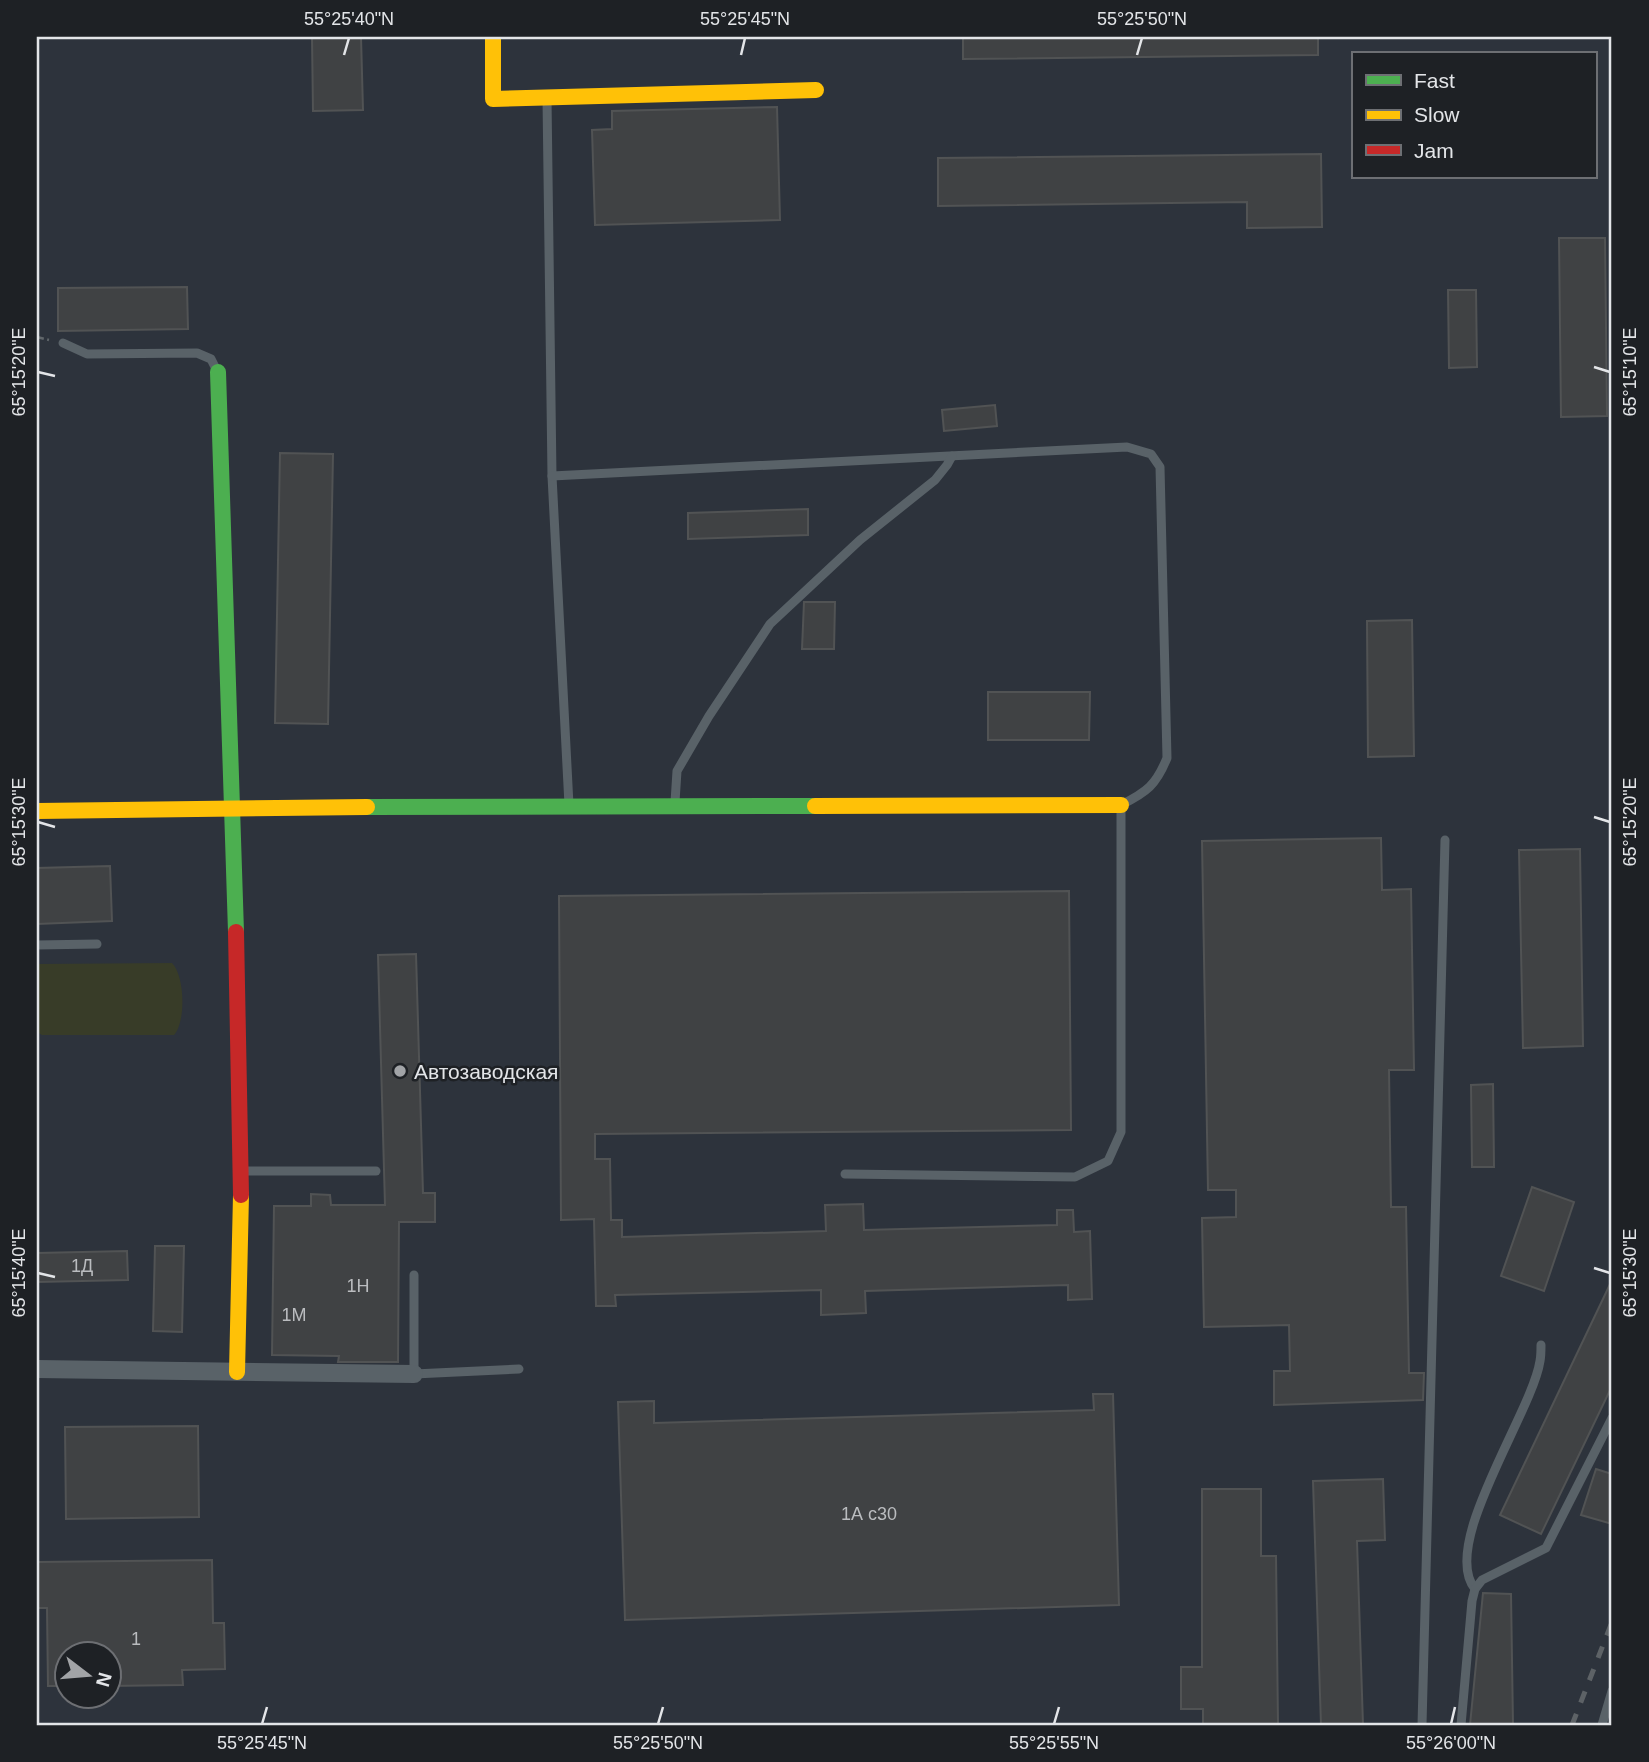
<svg xmlns="http://www.w3.org/2000/svg" width="1649" height="1762" viewBox="0 0 1649 1762" font-family="Helvetica,sans-serif">
  <style>
    .built { fill: #2d333c; fill-rule: evenodd }
    .green { fill: #383c28 }
    .building { fill: #404244; stroke: #515354; stroke-width: 2 }
    .lines { fill: none; stroke-linecap: round; stroke-linejoin: round }
    .path { stroke: #61676b; stroke-width: 2.5; stroke-dasharray: 7 3.5; stroke-linecap: butt }
    .lane { stroke: #596268; stroke-width: 9 }
    .street { stroke: #596268; stroke-width: 18 }
    .fast { stroke: #4caf50; stroke-width: 16 }
    .slow { stroke: #ffc107; stroke-width: 16 }
    .jam { stroke: #c62828; stroke-width: 16 }
    .rail { stroke: #5d6266; stroke-width: 5; stroke-dasharray: 12 12; stroke-linecap: butt }
    .ticks { fill: none; stroke: #e3e5e8; stroke-width: 2.5 }
    .poi-dot { fill: #a2a4a7; stroke: #1e2125; stroke-width: 2.5 }
    .labels { text-anchor: middle; dominant-baseline: central; stroke-width: 5; stroke-linejoin: round; paint-order: stroke }
    .number-label { font-size: 18px; fill: #babcbf }
    .poi-label { font-size: 21px; fill: #e3e5e8; stroke: #1e2125; text-anchor: start }
    .neatline { fill: none; stroke: #e3e5e8; stroke-width: 2.5 }
    .ticks-label { font-size: 18px; text-anchor: middle; fill: #e3e5e8 }
  </style>
  <rect width="100%" height="100%" fill="#292b2e"/>
  <path class="built" d="M 37,37 L 1612,37 L 1612,1725 L 37,1725 ZM 1353,54 L 1595,54 L 1595,177 L 1353,177 ZM 66,1654 L 108,1654 L 108,1696 L 66,1696 Z"/>
  <path class="green" d="M 172,963 C 185,976 186,1022 174,1035 L 42,1035 L 37,1032 L 37,967 L 39,964 Z"/>
  <g class="building">
    <path d="M 312,37 L 361,37 L 363,110 L 313,111 Z"/>
    <path d="M 963,37 L 1318,37 L 1318,55 L 963,59 Z"/>
    <path d="M 777,107 L 780,220 L 595,225 L 592,130 L 612,129 L 612,111 Z"/>
    <path d="M 1321,154 L 1322,227 L 1247,228 L 1247,202 L 938,206 L 938,158 Z"/>
    <path d="M 1559,238 L 1605,238 L 1607,416 L 1561,417 Z"/>
    <path d="M 187,287 L 188,329 L 58,331 L 58,288 Z"/>
    <path d="M 1448,290 L 1476,290 L 1477,367 L 1449,368 Z"/>
    <path d="M 995,405 L 997,426 L 944,431 L 942,410 Z"/>
    <path d="M 280,453 L 333,454 L 328,724 L 275,723 Z"/>
    <path d="M 808,509 L 808,535 L 688,539 L 688,513 Z"/>
    <path d="M 804,602 L 835,602 L 834,649 L 802,649 Z"/>
    <path d="M 1412,620 L 1414,756 L 1368,757 L 1367,621 Z"/>
    <path d="M 988,692 L 1090,692 L 1089,740 L 988,740 Z"/>
    <path d="M 1381,838 L 1382,890 L 1411,889 L 1414,1070 L 1389,1070 L 1391,1207 L 1406,1207 L 1409,1373 L 1424,1373 L 1423,1400 L 1274,1405 L 1274,1371 L 1290,1371 L 1289,1325 L 1204,1327 L 1202,1218 L 1236,1217 L 1236,1190 L 1208,1190 L 1202,841 Z"/>
    <path d="M 1580,849 L 1583,1046 L 1523,1048 L 1519,850 Z"/>
    <path d="M 110,866 L 112,921 L 37,924 L 37,868 Z"/>
    <path d="M 1069,891 L 1071,1130 L 595,1134 L 595,1159 L 610,1159 L 611,1220 L 622,1220 L 622,1237 L 826,1231 L 825,1205 L 863,1204 L 864,1230 L 1057,1225 L 1057,1210 L 1073,1210 L 1074,1232 L 1090,1231 L 1092,1299 L 1068,1300 L 1068,1285 L 865,1291 L 866,1313 L 821,1315 L 821,1290 L 615,1295 L 616,1306 L 596,1306 L 594,1219 L 561,1220 L 559,896 Z"/>
    <path d="M 416,954 L 423,1193 L 435,1193 L 435,1222 L 399,1222 L 398,1362 L 338,1362 L 339,1356 L 272,1355 L 274,1206 L 311,1206 L 311,1194 L 330,1195 L 331,1205 L 385,1205 L 378,955 Z"/>
    <path d="M 1493,1084 L 1494,1167 L 1472,1167 L 1471,1085 Z"/>
    <path d="M 1532,1187 L 1574,1202 L 1544,1291 L 1501,1276 Z"/>
    <path d="M 155,1246 L 184,1246 L 182,1332 L 153,1331 Z"/>
    <path d="M 127,1251 L 128,1280 L 37,1282 L 37,1253 Z"/>
    <path d="M 1612,1280 L 1612,1386 L 1541,1534 L 1500,1515 Z"/>
    <path d="M 1093,1394 L 1113,1394 L 1119,1605 L 625,1620 L 618,1402 L 654,1401 L 654,1423 L 1094,1410 Z"/>
    <path d="M 198,1426 L 199,1517 L 66,1519 L 65,1427 Z"/>
    <path d="M 1596,1469 L 1612,1474 L 1612,1524 L 1581,1515 Z"/>
    <path d="M 1383,1479 L 1385,1540 L 1357,1541 L 1363,1725 L 1321,1725 L 1313,1481 Z"/>
    <path d="M 1202,1489 L 1261,1489 L 1261,1556 L 1276,1556 L 1278,1725 L 1203,1725 L 1203,1709 L 1181,1709 L 1181,1667 L 1202,1667 Z"/>
    <path d="M 212,1560 L 213,1623 L 224,1623 L 225,1669 L 182,1670 L 183,1685 L 108,1686 L 108,1654 L 66,1654 L 66,1686 L 48,1686 L 47,1608 L 37,1608 L 37,1562 Z"/>
    <path d="M 1483,1593 L 1511,1594 L 1513,1725 L 1470,1725 Z"/>
  </g>
  <g class="lines">
    <path class="path" d="M 37,337 L 49,340"/>
    <g class="lane">
      <path d="M 547,99 L 552,476 L 569,805"/>
      <path d="M 63,343 L 87,354 L 197,353 L 211,359 L 217,371"/>
      <path d="M 552,476 L 1127,447 L 1151,454 L 1160,467 L 1167,758 C 1156,785 1147,792 1121,805 L 1121,1132 L 1108,1161 L 1075,1177 L 845,1174"/>
      <path d="M 675,802 L 677,771 L 709,716 L 770,624 L 860,540 L 935,480 L 947,465 L 952,456"/>
      <path d="M 37,945 L 97,944"/>
      <path d="M 243,1171 L 376,1171"/>
      <path d="M 414,1275 L 414,1374 L 519,1369"/>
      <path d="M 1475,1589 C 1439,1545 1532,1413 1540,1361 C 1541,1356 1541,1350 1541,1345"/>
      <path d="M 1422,1725 L 1445,840"/>
      <path d="M 1461,1725 L 1472,1601 L 1475,1589 L 1482,1580 L 1546,1548 L 1612,1418"/>
      <path d="M 1602,1725 L 1612,1691"/>
    </g>
    <path class="street" d="M 37,1369 L 414,1374"/>
    <g class="fast">
      <path d="M 218,372 L 236,932"/>
      <path d="M 367,807 L 815,806"/>
    </g>
    <g class="slow">
      <path d="M 493,37 L 493,99 L 816,90"/>
      <path d="M 815,806 L 1121,805"/>
      <path d="M 37,811 L 367,807"/>
      <path d="M 237,1372 L 241,1195"/>
    </g>
    <path class="jam" d="M 236,932 L 241,1195"/>
    <path class="rail" d="M 1572,1725 L 1612,1622"/>
  </g>
  <path class="ticks" d="M 344,55 L 349,38M 741,55 L 745,38M 1137,55 L 1142,38M 1594,367 L 1610,372M 38,372 L 55,376M 1594,817 L 1610,822M 38,822 L 55,827M 1594,1268 L 1610,1273M 38,1273 L 55,1277M 262,1724 L 267,1707M 658,1724 L 663,1707M 1054,1724 L 1059,1707M 1451,1724 L 1455,1707"/>
  <circle class="poi-dot" cx="400" cy="1071" r="7"/>
  <g class="labels">
    <g class="number-label">
      <text x="82" y="1266">1Д</text>
      <text x="358" y="1286">1Н</text>
      <text x="294" y="1315">1М</text>
      <text x="869" y="1514">1А с30</text>
      <text x="136" y="1639">1</text>
    </g>
    <g class="poi-label">
      <text x="414" y="1071">Автозаводская</text>
    </g>
  </g>
  <rect width="1649" height="1762" fill="none" stroke="#1e2125" stroke-width="77"/>
  <rect x="1352" y="52" width="245" height="126" fill="#1e2125" stroke="#6d6f73" stroke-width="2"/>
  <rect x="1366" y="75" width="35" height="10" fill="#4caf50" stroke="#6d6f73" stroke-width="2"/>
  <text x="1414" y="88" font-size="21" fill="#e3e5e8">Fast</text>
  <rect x="1366" y="110" width="35" height="10" fill="#ffc107" stroke="#6d6f73" stroke-width="2"/>
  <text x="1414" y="122" font-size="21" fill="#e3e5e8">Slow</text>
  <rect x="1366" y="145" width="35" height="10" fill="#c62828" stroke="#6d6f73" stroke-width="2"/>
  <text x="1414" y="158" font-size="21" fill="#e3e5e8">Jam</text>
  <g transform="translate(88 1675) rotate(106)"><circle r="33" fill="#1e2125" stroke="#6d6f73" stroke-width="2"/>
  <path d="M0-5L12 26L0 18L-12 26Z" fill="#a2a4a7"/>
  <text y="-10" font-size="19" font-weight="bold" text-anchor="middle" fill="#e3e5e8">N</text>
  </g>
  <rect x="38" y="38" width="1572" height="1686" class="neatline"/>
  <g class="ticks-label">
    <text x="349" y="25">55°25'40"N</text>
    <text x="745" y="25">55°25'45"N</text>
    <text x="1142" y="25">55°25'50"N</text>
    <text transform="translate(19 372) rotate(-90)" y="6">65°15'20"E</text>
    <text transform="translate(1630 372) rotate(-90)" y="6">65°15'10"E</text>
    <text transform="translate(19 822) rotate(-90)" y="6">65°15'30"E</text>
    <text transform="translate(1630 822) rotate(-90)" y="6">65°15'20"E</text>
    <text transform="translate(19 1273) rotate(-90)" y="6">65°15'40"E</text>
    <text transform="translate(1630 1273) rotate(-90)" y="6">65°15'30"E</text>
    <text x="262" y="1749">55°25'45"N</text>
    <text x="658" y="1749">55°25'50"N</text>
    <text x="1054" y="1749">55°25'55"N</text>
    <text x="1451" y="1749">55°26'00"N</text>
  </g>
</svg>
